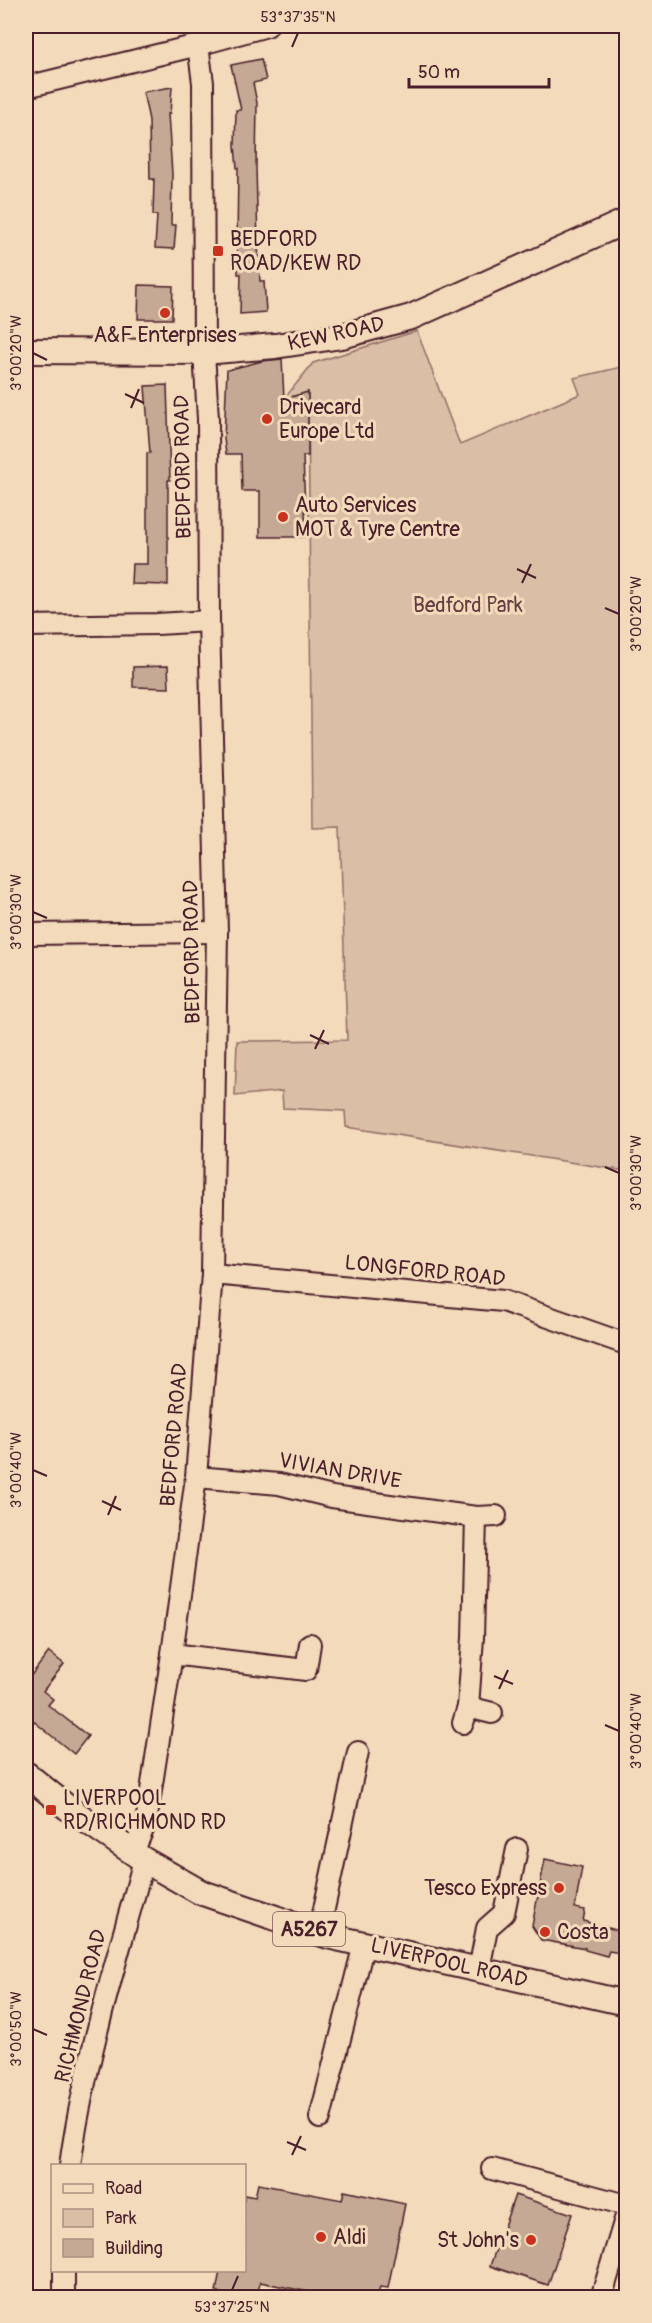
<svg xmlns="http://www.w3.org/2000/svg" width="652" height="2323" viewBox="0 0 652 2323" font-family="Pangolin,sans-serif">
  <style>
    .green { fill: #dabea5; stroke: #926e68; stroke-width: 1.5 }
    .building { fill: #c5a994; stroke: #4a1f2b; stroke-width: 1.5 }
    .lines { fill: none; stroke-linecap: round; stroke-linejoin: round }
    .minor-casing { stroke: #4a1f2b; stroke-width: 24 }
    .major-casing { stroke: #4a1f2b; stroke-width: 28 }
    .minor { stroke: #f2daba; stroke-width: 20 }
    .major { stroke: #f2daba; stroke-width: 24 }
    .ticks { fill: none; stroke: #4a1f2b; stroke-width: 2 }
    .poi-dot { fill: #c8321e; stroke: #f2daba; stroke-width: 2 }
    .labels { text-anchor: middle; dominant-baseline: central; stroke-width: 6; stroke-linejoin: round; paint-order: stroke }
    .shield { fill: #f2daba; stroke: #7c5756; stroke-width: 1.5 }
    .shield-label { font-size: 20px; font-weight: bold; fill: #4a1f2b }
    .poi-label { font-size: 21px; fill: #4a1f2b; stroke: #f2daba; text-anchor: start }
    .street-label { font-size: 21px; fill: #4a1f2b; stroke: #f2daba }
    .park-label { font-size: 21px; fill: #673f43; stroke: #f2daba }
    .neatline { fill: none; stroke: #4a1f2b; stroke-width: 2 }
    .ticks-label { font-size: 15px; text-anchor: middle; fill: #4a1f2b }
  </style>
  <rect width="100%" height="100%" fill="#f2daba"/>
  <filter id="ink" filterUnits="userSpaceOnUse"><feTurbulence type="fractalNoise" baseFrequency=".0167" numOctaves="2"/><feDisplacementMap in="SourceGraphic" scale="12" xChannelSelector="R" yChannelSelector="G"/><feConvolveMatrix kernelMatrix="1 2 1 2 8 2 1 2 1" color-interpolation-filters="sRGB"/></filter>
  <g filter="url(#ink)">
    <path class="green" d="M 417,331 L 460,445 L 580,394 L 574,378 L 626,366 L 626,1171 L 346,1127 L 345,1111 L 283,1108 L 282,1091 L 235,1096 L 237,1041 L 347,1040 L 340,827 L 312,828 L 308,392 L 284,399 L 313,363 Z"/>
    <g class="building">
      <path d="M 261,59 L 266,80 L 253,83 L 257,103 L 256,167 L 258,245 L 260,281 L 264,281 L 266,312 L 240,314 L 241,274 L 238,274 L 237,245 L 238,168 L 237,168 L 235,146 L 236,110 L 241,110 L 231,65 Z"/>
      <path d="M 172,87 L 170,113 L 168,114 L 172,174 L 171,225 L 176,225 L 174,249 L 155,248 L 157,215 L 153,215 L 154,179 L 150,179 L 149,120 L 143,92 Z"/>
      <path d="M 139,285 L 173,286 L 172,319 L 138,319 Z"/>
      <path d="M 282,359 L 284,399 L 308,392 L 308,456 L 303,456 L 306,537 L 260,537 L 260,491 L 242,491 L 241,454 L 226,454 L 224,439 L 227,370 L 262,361 Z"/>
      <path d="M 167,385 L 170,480 L 168,480 L 168,585 L 131,584 L 132,564 L 147,564 L 147,453 L 150,453 L 145,386 Z"/>
      <path d="M 168,666 L 169,688 L 133,687 L 133,667 Z"/>
      <path d="M 49,1652 L 64,1664 L 43,1691 L 53,1699 L 48,1705 L 88,1736 L 74,1754 L 26,1715 L 26,1682 Z"/>
      <path d="M 545,1859 L 582,1867 L 575,1908 L 585,1910 L 583,1921 L 627,1933 L 627,1954 L 609,1951 L 607,1956 L 585,1950 L 585,1948 L 541,1940 L 532,1926 Z"/>
      <path d="M 258,2184 L 342,2200 L 344,2191 L 405,2204 L 388,2288 L 380,2287 L 377,2298 L 338,2298 L 260,2282 L 257,2298 L 241,2298 L 216,2292 L 220,2271 L 244,2271 L 244,2195 L 255,2197 Z"/>
      <path d="M 515,2195 L 572,2214 L 548,2285 L 490,2266 Z"/>
    </g>
    <g class="lines">
      <defs>
        <g id="minor">
          <path d="M 26,87 L 198,45 L 267,26"/>
          <path d="M 26,626 L 157,624 L 209,621"/>
          <path d="M 26,934 L 217,932"/>
          <path d="M 212,1274 L 503,1301 L 626,1344"/>
          <path d="M 196,1477 L 279,1484 L 332,1497 L 476,1517 L 496,1516"/>
          <path d="M 172,1654 L 306,1670 L 310,1644"/>
          <path d="M 468,1707 L 492,1713"/>
          <path d="M 463,1723 L 468,1707 L 473,1638 L 476,1517"/>
          <path d="M 133,1852 L 146,1823 L 172,1654 L 196,1477 L 212,1274 L 217,932 L 209,621 L 208,419 L 204,352 L 203,83 L 198,45"/>
          <path d="M 319,1932 L 358,1752"/>
          <path d="M 479,1970 L 487,1928 L 504,1913 L 517,1849"/>
          <path d="M 320,2118 L 364,1944"/>
          <path d="M 70,2166 C 84,2062 117,1961 144,1860"/>
          <path d="M 492,2169 L 626,2205"/>
          <path d="M 64,2298 L 64,2270"/>
          <path d="M 601,2298 L 626,2216"/>
        </g>
        <g id="major">
          <path d="M 26,351 L 204,352 L 275,346 L 342,336 L 411,317 L 626,221"/>
          <path d="M 26,1774 L 68,1808 L 144,1860 L 200,1892 L 328,1936 L 626,2003"/>
        </g>
      </defs>
      <use href="#minor" class="minor-casing"/>
      <use href="#major" class="major-casing"/>
      <use href="#minor" class="minor"/>
      <use href="#major" class="major"/>
    </g>
  </g>
  <path class="ticks" d="M 292,47 L 298,33M 33,353 L 47,360M 125,394 L 144,403M 131,408 L 139,389M 517,569 L 536,578M 522,583 L 531,564M 605,608 L 619,614M 33,912 L 47,918M 310,1035 L 329,1044M 315,1049 L 324,1030M 605,1167 L 619,1173M 33,1470 L 47,1476M 102,1501 L 121,1510M 108,1515 L 116,1496M 494,1676 L 513,1684M 499,1689 L 508,1670M 605,1725 L 619,1731M 33,2029 L 47,2035M 287,2142 L 306,2150M 292,2155 L 301,2136M 232,2290 L 238,2276"/>
  <g class="poi-dot">
    <rect x="212" y="245" width="12" height="12" rx="3"/>
    <circle cx="165" cy="313" r="6"/>
    <circle cx="267" cy="419" r="6"/>
    <circle cx="283" cy="517" r="6"/>
    <rect x="45" y="1804" width="12" height="12" rx="3"/>
    <circle cx="559" cy="1888" r="6"/>
    <circle cx="545" cy="1932" r="6"/>
    <circle cx="321" cy="2237" r="6"/>
    <circle cx="531" cy="2240" r="6"/>
  </g>
  <g class="labels">
    <rect class="shield" x="273" y="1912" width="72" height="34" rx="4.5"/>
    <g class="shield-label">
      <text x="309" y="1929">A5267</text>
    </g>
    <g class="poi-label">
      <text x="230" y="239">BEDFORD<tspan x="230" dy="24">ROAD/KEW RD</tspan></text>
      <text x="165" y="335" text-anchor="middle">A&amp;F Enterprises</text>
      <text x="279" y="407">Drivecard<tspan x="279" dy="24">Europe Ltd</tspan></text>
      <text x="295" y="505">Auto Services<tspan x="295" dy="24">MOT &amp; Tyre Centre</tspan></text>
      <text x="63" y="1798">LIVERPOOL<tspan x="63" dy="24">RD/RICHMOND RD</tspan></text>
      <text x="547" y="1888" text-anchor="end">Tesco Express</text>
      <text x="557" y="1932">Costa</text>
      <text x="333" y="2237">Aldi</text>
      <text x="519" y="2240" text-anchor="end">St John's</text>
    </g>
    <g class="street-label">
      <text transform="translate(336 334) rotate(-12)">KEW ROAD</text>
      <text transform="translate(183 467) rotate(-91)">BEDFORD ROAD</text>
      <text transform="translate(192 952) rotate(-91)">BEDFORD ROAD</text>
      <text transform="translate(425 1271) rotate(6)">LONGFORD ROAD</text>
      <text transform="translate(174 1435) rotate(-85)">BEDFORD ROAD</text>
      <text transform="translate(340 1471) rotate(10)">VIVIAN DRIVE</text>
      <text transform="translate(449 1963) rotate(13)">LIVERPOOL ROAD</text>
      <text transform="translate(81 2006) rotate(-76)">RICHMOND ROAD</text>
    </g>
    <g class="park-label">
      <text x="468" y="605">Bedford Park</text>
    </g>
  </g>
  <rect width="652" height="2323" fill="none" stroke="#f2daba" stroke-width="66"/>
  <rect x="51" y="2164" width="195" height="108" fill="#f2daba" stroke="#af8f81" stroke-width="1.5"/>
  <rect x="63" y="2184" width="30" height="9" fill="#f2daba" stroke="#af8f81" stroke-width="1.5"/>
  <text x="105" y="2194" font-size="18" fill="#4a1f2b">Road</text>
  <rect x="63" y="2209" width="30" height="18" fill="#dabea5" stroke="#af8f81" stroke-width="1.5"/>
  <text x="105" y="2224" font-size="18" fill="#4a1f2b">Park</text>
  <rect x="63" y="2239" width="30" height="18" fill="#c5a994" stroke="#af8f81" stroke-width="1.5"/>
  <text x="105" y="2254" font-size="18" fill="#4a1f2b">Building</text>
  <path d="M409 78v9h140v-9" fill="none" stroke="#4a1f2b" stroke-width="3"/>
  <text x="418" y="78" font-size="18" fill="#4a1f2b" stroke="#f2daba" stroke-width="4.5" paint-order="stroke">50 m</text>
  <rect x="33" y="33" width="586" height="2257" class="neatline"/>
  <g class="ticks-label">
    <text x="298" y="22">53°37'35"N</text>
    <text transform="translate(16 353) rotate(-90)" y="5">3°00'20"W</text>
    <text transform="translate(636 614) rotate(-90)" y="5">3°00'20"W</text>
    <text transform="translate(16 912) rotate(-90)" y="5">3°00'30"W</text>
    <text transform="translate(636 1173) rotate(-90)" y="5">3°00'30"W</text>
    <text transform="translate(16 1470) rotate(-90)" y="5">3°00'40"W</text>
    <text transform="translate(636 1731) rotate(-90)" y="5">3°00'40"W</text>
    <text transform="translate(16 2029) rotate(-90)" y="5">3°00'50"W</text>
    <text x="232" y="2312">53°37'25"N</text>
  </g>
</svg>
